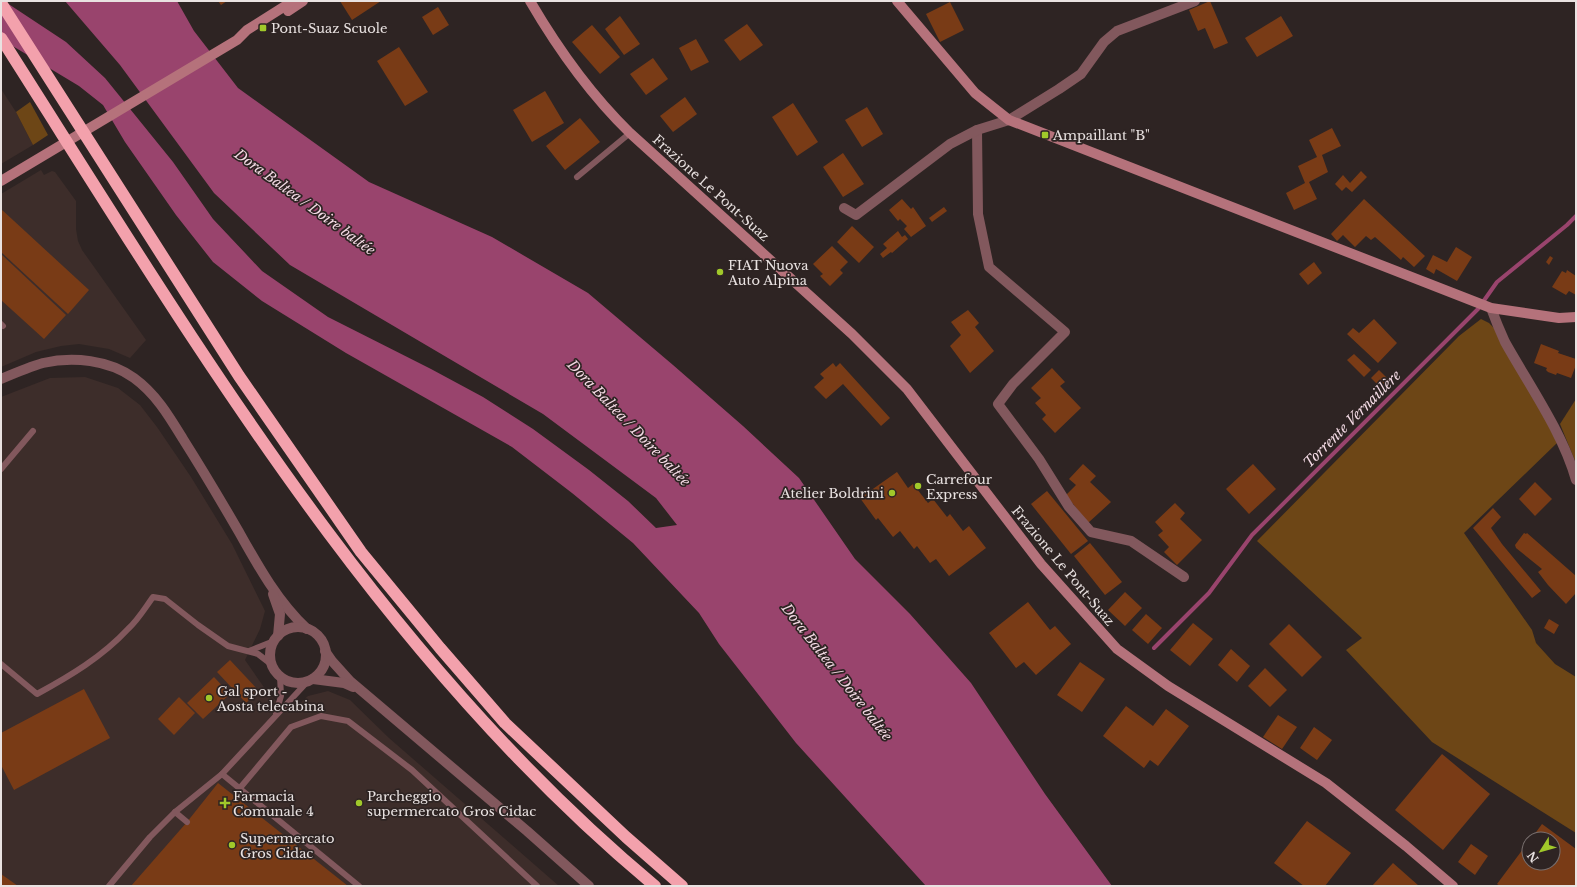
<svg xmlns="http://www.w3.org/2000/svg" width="1577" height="887" viewBox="0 0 1577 887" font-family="'Libre Baskerville',serif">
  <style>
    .built { fill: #3d2d2a }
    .green { fill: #6d4616 }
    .water { fill: #99446d }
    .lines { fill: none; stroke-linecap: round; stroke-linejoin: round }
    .stream { stroke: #99446d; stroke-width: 4 }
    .building { fill: #793b16 }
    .lane { stroke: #82585d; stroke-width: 6 }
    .street { stroke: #82585d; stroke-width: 10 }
    .secondary { stroke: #b5727b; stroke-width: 10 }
    .highway { stroke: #f3a1ac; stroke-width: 12 }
    .poi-dot { fill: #a1c92a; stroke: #2e2423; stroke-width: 1.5 }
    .labels { text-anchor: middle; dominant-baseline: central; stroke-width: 3.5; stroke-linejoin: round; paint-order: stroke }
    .poi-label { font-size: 13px; fill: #e9e2e1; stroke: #2e2423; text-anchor: start }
    .street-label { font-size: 13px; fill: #e9e2e1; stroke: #2e2423 }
    .water-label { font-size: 14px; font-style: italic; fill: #f4dbe5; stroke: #2e2423 }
  </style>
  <rect width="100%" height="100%" fill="#2e2423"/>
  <g class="built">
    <path d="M 1,89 L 16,112 L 33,145 L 1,164 Z"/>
    <path d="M 41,170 L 44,175 L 52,171 L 55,172 L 76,201 L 76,229 L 78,241 L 82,250 L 146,340 L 130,358 L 109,349 L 79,344 L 61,346 L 36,352 L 1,367 L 1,194 Z"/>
    <path d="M 85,377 L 118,388 L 140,405 L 157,427 L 191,477 L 232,544 L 265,611 L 260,629 L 245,660 L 268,693 L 289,713 L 308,696 L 328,691 L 350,700 L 389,738 L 559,886 L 1,886 L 1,397 L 50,378 Z"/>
  </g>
  <g class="green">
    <path d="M 30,102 L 48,135 L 33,145 L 16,112 Z"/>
    <path d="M 1481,319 L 1489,323 L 1494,328 L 1558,442 L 1464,533 L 1532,630 L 1536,643 L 1555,664 L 1576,677 L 1576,833 L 1432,742 L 1346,650 L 1362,638 L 1257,541 L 1459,336 Z"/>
    <path d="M 1576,399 L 1576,463 L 1560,424 Z"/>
  </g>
  <path class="water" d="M 1,1 L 4,1 L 66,42 L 105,78 L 173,162 L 213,219 L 262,271 L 328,317 L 431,369 L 483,397 L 533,429 L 589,470 L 628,501 L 656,528 L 677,525 L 656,498 L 543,414 L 290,265 L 214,193 L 120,65 L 65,1 L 177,1 L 194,31 L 238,88 L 369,182 L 492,237 L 588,293 L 673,365 L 743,426 L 799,478 L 855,559 L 910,614 L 971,683 L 1045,794 L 1112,886 L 926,886 L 796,743 L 719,644 L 699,613 L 633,543 L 572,493 L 512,447 L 346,353 L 262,301 L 213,262 L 176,215 L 125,142 L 103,105 L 79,86 L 1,39 Z"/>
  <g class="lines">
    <path class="stream" d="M 1154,648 L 1209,593 L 1252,535 L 1478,309 L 1497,282 L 1567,225 L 1576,216"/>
  </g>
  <g class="building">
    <path d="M 218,1 L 227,1 L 221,5 Z"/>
    <path d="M 340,1 L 381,1 L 352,20 Z"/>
    <path d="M 1210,1 L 1228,43 L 1214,49 L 1205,28 L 1198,31 L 1189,10 Z"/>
    <path d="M 950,2 L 964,30 L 940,42 L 926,14 Z"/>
    <path d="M 438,7 L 449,25 L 433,35 L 422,17 Z"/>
    <path d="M 620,16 L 640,44 L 624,55 L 605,29 Z"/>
    <path d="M 1281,16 L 1293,36 L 1257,57 L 1245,38 Z"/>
    <path d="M 747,24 L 763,45 L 740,61 L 724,40 Z"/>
    <path d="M 592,25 L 620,57 L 600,74 L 572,42 Z"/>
    <path d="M 696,39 L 709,62 L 691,71 L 679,48 Z"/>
    <path d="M 399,47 L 428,92 L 405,106 L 377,61 Z"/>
    <path d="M 653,58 L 668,79 L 646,95 L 630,74 Z"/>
    <path d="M 545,91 L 564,123 L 532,142 L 513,110 Z"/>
    <path d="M 685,97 L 697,114 L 673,132 L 660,116 Z"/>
    <path d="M 793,103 L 818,142 L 797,156 L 772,117 Z"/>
    <path d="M 867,107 L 883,134 L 862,147 L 845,120 Z"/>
    <path d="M 580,118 L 600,142 L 565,170 L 546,146 Z"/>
    <path d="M 1332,128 L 1341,146 L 1322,155 L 1328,172 L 1309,182 L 1317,199 L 1294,210 L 1286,193 L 1305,183 L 1298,166 L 1317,157 L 1309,140 Z"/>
    <path d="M 843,153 L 864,184 L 843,197 L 823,167 Z"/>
    <path d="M 1361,171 L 1367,177 L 1352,192 L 1346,187 L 1342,191 L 1335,184 L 1343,175 L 1350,183 Z"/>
    <path d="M 902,199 L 911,209 L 913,207 L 926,226 L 911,237 L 904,229 L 907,226 L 900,219 L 898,221 L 889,210 Z"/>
    <path d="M 1364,199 L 1425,256 L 1414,267 L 1403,257 L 1401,260 L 1375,237 L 1371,240 L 1366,236 L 1355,247 L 1343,235 L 1337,241 L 1331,234 Z"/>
    <path d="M 944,207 L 947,211 L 932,222 L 929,218 Z"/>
    <path d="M 1,209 L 89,290 L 68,314 L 1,252 Z"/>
    <path d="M 852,226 L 874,247 L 859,263 L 837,242 Z"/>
    <path d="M 898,231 L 902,237 L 905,235 L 908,239 L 892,253 L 891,252 L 883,258 L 880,254 L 887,248 L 883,244 Z"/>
    <path d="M 832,246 L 848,262 L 840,270 L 843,273 L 830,286 L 820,276 L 823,274 L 813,264 Z"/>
    <path d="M 1456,247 L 1472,257 L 1457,281 L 1436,269 L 1434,274 L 1426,269 L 1433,255 L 1447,262 Z"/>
    <path d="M 1,254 L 66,315 L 44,339 L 1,300 Z"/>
    <path d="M 1550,256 L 1553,258 L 1549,265 L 1546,262 Z"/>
    <path d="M 1314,262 L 1322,273 L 1308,285 L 1299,274 Z"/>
    <path d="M 1567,270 L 1576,276 L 1576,295 L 1569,291 L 1566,295 L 1552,287 L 1562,271 L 1566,273 Z"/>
    <path d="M 968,310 L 979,323 L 975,327 L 994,351 L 970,373 L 950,346 L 961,335 L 951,322 Z"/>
    <path d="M 1374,319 L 1397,343 L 1378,363 L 1347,334 L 1353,328 L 1359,333 Z"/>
    <path d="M 1541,344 L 1559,351 L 1558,353 L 1576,359 L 1576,365 L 1571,378 L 1557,373 L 1556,375 L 1548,372 L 1546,370 L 1547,368 L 1534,363 Z"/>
    <path d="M 1354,354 L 1371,370 L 1364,377 L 1347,360 Z"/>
    <path d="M 833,363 L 836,367 L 840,363 L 890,418 L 881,426 L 843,384 L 826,399 L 814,387 L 824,378 L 820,374 Z"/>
    <path d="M 1052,368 L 1065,382 L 1060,386 L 1081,408 L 1055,433 L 1042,419 L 1046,415 L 1035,403 L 1041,398 L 1031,388 Z"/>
    <path d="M 1379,370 L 1392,383 L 1384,391 L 1371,378 Z"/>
    <path d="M 1083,464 L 1096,476 L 1090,482 L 1111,502 L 1088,523 L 1066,495 L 1076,485 L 1069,479 Z"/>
    <path d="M 1253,464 L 1276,489 L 1249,514 L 1226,489 Z"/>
    <path d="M 897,472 L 908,488 L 913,484 L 928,503 L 933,499 L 947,517 L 950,514 L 963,531 L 969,526 L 986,548 L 949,576 L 936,559 L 930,563 L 917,546 L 914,549 L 900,531 L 893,537 L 878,518 L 876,520 L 860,498 Z"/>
    <path d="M 1535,482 L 1552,499 L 1535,516 L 1519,499 Z"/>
    <path d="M 1047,491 L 1088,541 L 1071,554 L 1031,504 Z"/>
    <path d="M 1175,503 L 1185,513 L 1180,519 L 1202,540 L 1177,565 L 1164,552 L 1169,547 L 1158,535 L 1163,531 L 1155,522 Z"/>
    <path d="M 1493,508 L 1501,517 L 1491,528 L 1502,544 L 1541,591 L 1532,598 L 1473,528 Z"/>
    <path d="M 1524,533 L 1526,534 L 1527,533 L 1576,576 L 1576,593 L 1566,604 L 1548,585 L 1538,572 L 1542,569 L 1516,548 L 1515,545 Z"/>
    <path d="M 1090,543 L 1122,582 L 1105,595 L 1074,556 Z"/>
    <path d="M 1125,592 L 1142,608 L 1125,626 L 1108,610 Z"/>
    <path d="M 1028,602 L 1050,630 L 1055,626 L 1071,644 L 1036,675 L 1024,662 L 1016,668 L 989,633 Z"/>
    <path d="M 1146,614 L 1162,628 L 1148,644 L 1132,630 Z"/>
    <path d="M 1549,619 L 1559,625 L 1554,634 L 1544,628 Z"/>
    <path d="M 1193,623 L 1213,639 L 1190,666 L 1170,650 Z"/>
    <path d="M 1289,624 L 1322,657 L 1302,677 L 1269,644 Z"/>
    <path d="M 1231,649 L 1250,666 L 1237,682 L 1218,665 Z"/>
    <path d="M 230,660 L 259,691 L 246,703 L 217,672 Z"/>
    <path d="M 1080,662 L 1105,679 L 1082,712 L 1057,695 Z"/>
    <path d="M 1265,668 L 1287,690 L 1270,707 L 1248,686 Z"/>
    <path d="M 214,677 L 230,694 L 203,719 L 187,703 Z"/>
    <path d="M 84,689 L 110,738 L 14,790 L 1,765 L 1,733 Z"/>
    <path d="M 179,697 L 195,713 L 174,735 L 158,719 Z"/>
    <path d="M 1126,706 L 1153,726 L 1166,709 L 1189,726 L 1158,766 L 1150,760 L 1144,768 L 1103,736 Z"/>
    <path d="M 1278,715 L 1297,727 L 1282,749 L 1263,737 Z"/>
    <path d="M 1314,727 L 1332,740 L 1317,760 L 1300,748 Z"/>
    <path d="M 1442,754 L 1490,794 L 1443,850 L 1395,810 Z"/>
    <path d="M 218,783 L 348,886 L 131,886 L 187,822 Z"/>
    <path d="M 1307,821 L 1351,853 L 1325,886 L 1304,886 L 1274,863 Z"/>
    <path d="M 1542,824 L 1576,849 L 1576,886 L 1500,886 L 1497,884 L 1529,841 L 1529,863 L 1553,863 L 1553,839 L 1531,839 Z"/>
    <path d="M 1471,844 L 1488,856 L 1475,875 L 1458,862 Z"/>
    <path d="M 1393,863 L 1419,886 L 1372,886 Z"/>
    <path d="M 1,874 L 18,886 L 1,886 Z"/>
  </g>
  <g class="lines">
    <g class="lane">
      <path d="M 577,177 L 630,133"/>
      <path d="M 1,324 L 3,326"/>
      <path d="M 1,469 L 33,431"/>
      <path d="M 249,651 L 274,641"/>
      <path d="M 1,664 L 37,694 C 70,676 102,657 128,629 C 138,620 145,608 153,597 L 165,599 L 198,625 L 228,646 L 258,654 L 271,664"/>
      <path d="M 308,681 L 222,774 L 359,886"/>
      <path d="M 276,713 L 281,696 L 280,676"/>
      <path d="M 240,788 L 291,727 L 321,716 L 348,721 L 412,770 L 537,886"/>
      <path d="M 175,812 L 187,822"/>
      <path d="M 109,886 L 150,837 L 175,812 L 222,774"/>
    </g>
    <g class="street">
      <path d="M 977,130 L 978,214 L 989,267 L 1065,332 L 1013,384 L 998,404 L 1039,459 L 1069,507 L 1091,532 L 1131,541 L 1184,577"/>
      <path d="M 844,208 L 856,215 L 950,144 L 977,130 L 1009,120 L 1059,89 L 1081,74 L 1104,42 L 1117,31 L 1195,1"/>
      <path d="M 1491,308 C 1495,319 1500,331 1505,342 C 1529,385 1563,433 1576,480"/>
      <path d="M 1,379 C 15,373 29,367 43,363 C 73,356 109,360 134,378 C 156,394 169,416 183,439 C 202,469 221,501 239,532 C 258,566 278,602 307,629"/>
      <path d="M 273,594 L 280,614 L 278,636"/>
      <circle cx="298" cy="655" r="28"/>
      <path d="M 325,651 L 332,661 L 350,681 L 527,831 L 589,886"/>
      <path d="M 313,679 L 344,683 L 353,687"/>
    </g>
    <g class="secondary">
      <path d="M 530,1 C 558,49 590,94 630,133 L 852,334 L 907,389 L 1041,564 L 1117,649 L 1168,686 L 1326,783 L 1406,846 L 1453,886"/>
      <path d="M 897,1 L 975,93 L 1009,120 L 1491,308 L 1559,318 L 1576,317"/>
      <path d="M 288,11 L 303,1"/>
      <path d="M 1,181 L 237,40 L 247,30 L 293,1"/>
    </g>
    <g class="highway">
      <path d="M 1,3 L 239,376 L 361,552 L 440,648 L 505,723 L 626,837 L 682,886"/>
      <path d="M 1,38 C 193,339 377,655 655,886"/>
    </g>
  </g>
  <g class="poi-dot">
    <rect x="259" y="24" width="8" height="8" rx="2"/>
    <rect x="1041" y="131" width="8" height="8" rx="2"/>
    <circle cx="720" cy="272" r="4"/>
    <circle cx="918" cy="486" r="4"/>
    <circle cx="892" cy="493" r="4"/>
    <circle cx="209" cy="698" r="4"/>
    <path d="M223 797h4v4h4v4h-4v4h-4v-4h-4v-4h4z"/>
    <circle cx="359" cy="803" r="4"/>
    <circle cx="232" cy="845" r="4"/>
  </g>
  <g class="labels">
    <g class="poi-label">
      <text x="271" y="28">Pont-Suaz Scuole</text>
      <text x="1053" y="135">Ampaillant "B"</text>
      <text x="728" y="265">FIAT Nuova<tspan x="728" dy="15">Auto Alpina</tspan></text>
      <text x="926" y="479">Carrefour<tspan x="926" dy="15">Express</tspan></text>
      <text x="884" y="493" text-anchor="end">Atelier Boldrini</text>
      <text x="217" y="691">Gal sport -<tspan x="217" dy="15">Aosta telecabina</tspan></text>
      <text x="233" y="796">Farmacia<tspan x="233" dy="15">Comunale 4</tspan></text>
      <text x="367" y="796">Parcheggio<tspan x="367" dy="15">supermercato Gros Cidac</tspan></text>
      <text x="240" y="838">Supermercato<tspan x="240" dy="15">Gros Cidac</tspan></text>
    </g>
    <g class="street-label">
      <text transform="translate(711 188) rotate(42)">Frazione Le Pont-Suaz</text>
      <text transform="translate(1063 566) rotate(50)">Frazione Le Pont-Suaz</text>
    </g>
    <g class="water-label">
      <text transform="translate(305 202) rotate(36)">Dora Baltea / Doire baltée</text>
      <text transform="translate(1352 419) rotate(-45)">Torrente Vernaillère</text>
      <text transform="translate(629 423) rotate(46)">Dora Baltea / Doire baltée</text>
      <text transform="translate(837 672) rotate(52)">Dora Baltea / Doire baltée</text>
    </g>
  </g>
  <rect width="1577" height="887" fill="none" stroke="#e9e2e1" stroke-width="4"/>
  <g transform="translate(1541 851) rotate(233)"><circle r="19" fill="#2e2423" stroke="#79706f"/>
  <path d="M0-3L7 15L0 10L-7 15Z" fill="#a1c92a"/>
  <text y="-6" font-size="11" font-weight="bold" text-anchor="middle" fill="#e9e2e1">N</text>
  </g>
</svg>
